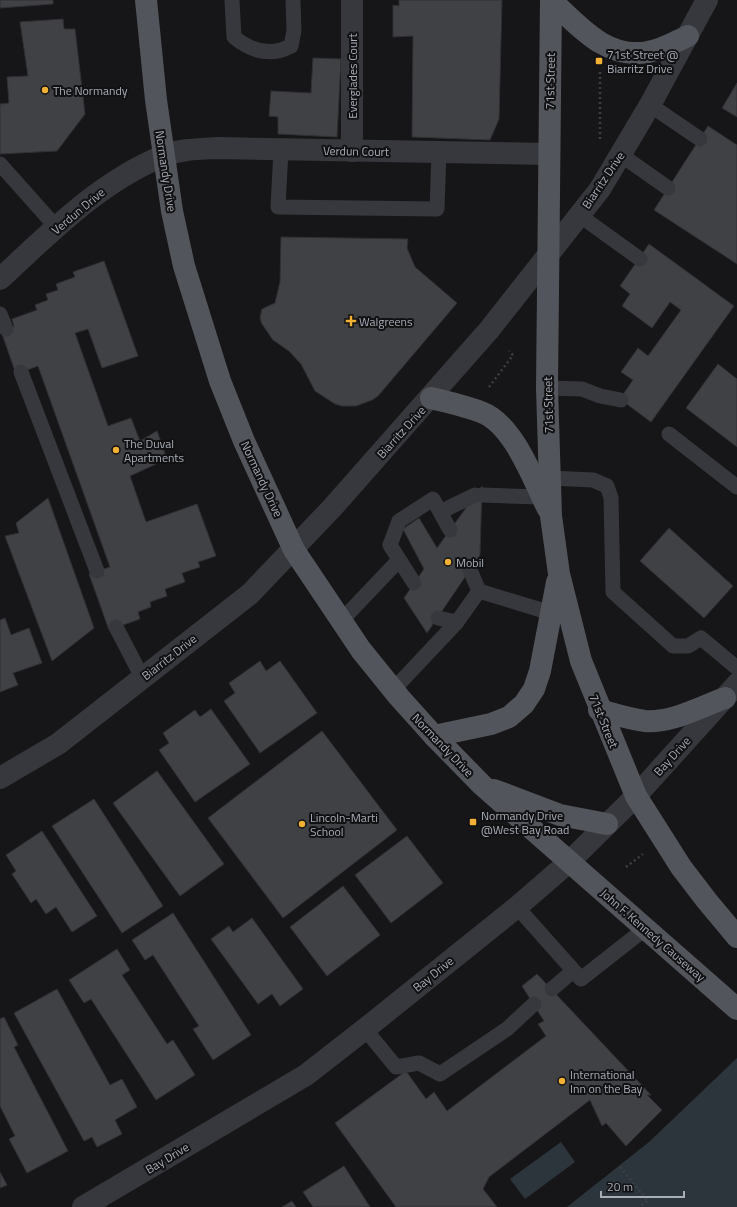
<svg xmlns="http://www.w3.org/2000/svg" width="737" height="1207" viewBox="0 0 737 1207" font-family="'Titillium Web',sans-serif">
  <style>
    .water { fill: #2c353c }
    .building { fill: #404145; stroke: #303034 }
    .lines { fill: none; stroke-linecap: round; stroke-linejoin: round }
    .path { stroke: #3d3f44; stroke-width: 2.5; stroke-dasharray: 2 3; stroke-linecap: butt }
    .service { stroke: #37383d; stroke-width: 15 }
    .minor { stroke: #37383d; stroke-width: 22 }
    .primary { stroke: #53555c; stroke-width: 22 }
    .poi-dot { fill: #f2b134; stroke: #111113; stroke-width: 1.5 }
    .labels { text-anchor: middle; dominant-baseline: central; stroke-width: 4; stroke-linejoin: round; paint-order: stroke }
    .poi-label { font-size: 12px; fill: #a8adb8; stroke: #111113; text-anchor: start }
    .street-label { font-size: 12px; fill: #a8adb8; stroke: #111113 }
  </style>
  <rect width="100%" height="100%" fill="#161618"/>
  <g class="water">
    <path d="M 737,1058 L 737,1207 L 567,1207 L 649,1142 Z"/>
    <path d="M 561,1142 L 575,1162 L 525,1199 L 510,1179 Z"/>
  </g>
  <g class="building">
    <path d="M 0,0 L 53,0 L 53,4 L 0,8 Z"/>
    <path d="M 399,0 L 502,0 L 499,119 L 490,140 L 412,137 L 413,36 L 393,37 L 393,5 L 399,6 Z"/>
    <path d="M 63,19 L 64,29 L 75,29 L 85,114 L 57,151 L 0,154 L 0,104 L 9,103 L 7,77 L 28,76 L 20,22 Z"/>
    <path d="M 313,58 L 341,59 L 337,137 L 278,134 L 278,117 L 269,116 L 271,91 L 311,93 Z"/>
    <path d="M 737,83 L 737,117 L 722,108 Z"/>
    <path d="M 708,126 L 737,145 L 737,264 L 654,210 Z"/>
    <path d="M 281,237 L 408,239 L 407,248 L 415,267 L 457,303 L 378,396 L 372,400 L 356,406 L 342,406 L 335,404 L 315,391 L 301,364 L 289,351 L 273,340 L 262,324 L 260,318 L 262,309 L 275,303 L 280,282 Z"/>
    <path d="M 649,244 L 734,306 L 651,422 L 620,399 L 633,380 L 621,372 L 638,348 L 648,356 L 681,310 L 670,302 L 652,328 L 622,306 L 630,294 L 620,286 Z"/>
    <path d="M 104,261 L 138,356 L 102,368 L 88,329 L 75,333 L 108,426 L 131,418 L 140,441 L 157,431 L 167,459 L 130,476 L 146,522 L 197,504 L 216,556 L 198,562 L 200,567 L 182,573 L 185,582 L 165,589 L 167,596 L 150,602 L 151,607 L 138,612 L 140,619 L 109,630 L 89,574 L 110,567 L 38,366 L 16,374 L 1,331 L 14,327 L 12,319 L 37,310 L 35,305 L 48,300 L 46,294 L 58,290 L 56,284 L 75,277 L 73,272 Z"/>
    <path d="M 718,364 L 737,379 L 737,447 L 686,408 Z"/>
    <path d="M 482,486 L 480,555 L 427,633 L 404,598 L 424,569 L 403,529 L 419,518 L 437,548 Z"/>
    <path d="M 48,498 L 94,628 L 52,661 L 5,536 L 19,533 L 16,523 Z"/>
    <path d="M 669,528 L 733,586 L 704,618 L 640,561 Z"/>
    <path d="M 5,618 L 11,635 L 29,628 L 42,663 L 13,673 L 18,685 L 0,692 L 0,620 Z"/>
    <path d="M 260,661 L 266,671 L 280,661 L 317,713 L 260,753 L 224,701 L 235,693 L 229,683 Z"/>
    <path d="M 211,709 L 250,764 L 195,802 L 159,750 L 169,743 L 163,733 L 195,710 L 200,717 Z"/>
    <path d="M 322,731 L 397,830 L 283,918 L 208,818 Z"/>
    <path d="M 157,771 L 224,864 L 180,896 L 113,803 Z"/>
    <path d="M 94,799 L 163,906 L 122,933 L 52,826 Z"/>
    <path d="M 42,831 L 97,916 L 72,932 L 56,907 L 46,914 L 36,899 L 31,903 L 12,874 L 16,871 L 6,855 Z"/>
    <path d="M 407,836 L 443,883 L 391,923 L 355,875 Z"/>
    <path d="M 343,886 L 380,935 L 327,976 L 290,927 Z"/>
    <path d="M 173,913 L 251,1035 L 213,1060 L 193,1029 L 199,1026 L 153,955 L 145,960 L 132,940 Z"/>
    <path d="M 252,918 L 303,989 L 280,1006 L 272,994 L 258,1004 L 211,939 L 229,926 L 233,932 Z"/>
    <path d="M 117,949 L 130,970 L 122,975 L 167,1044 L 173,1040 L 195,1075 L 156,1100 L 91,999 L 84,1003 L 69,980 Z"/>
    <path d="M 537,974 L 651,1095 L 647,1095 L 662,1110 L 626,1146 L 606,1123 L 602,1126 L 590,1100 L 489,1177 L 483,1189 L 497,1207 L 396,1207 L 335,1123 L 406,1071 L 426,1099 L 434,1092 L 447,1111 L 546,1036 L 538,1024 L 544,1021 L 522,986 Z"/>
    <path d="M 57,989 L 110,1085 L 122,1079 L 137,1107 L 115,1120 L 122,1134 L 97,1147 L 92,1137 L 84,1141 L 14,1013 Z"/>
    <path d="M 4,1017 L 18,1045 L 14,1047 L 68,1151 L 27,1173 L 9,1139 L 15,1136 L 0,1106 L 0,1019 Z"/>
    <path d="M 344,1166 L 370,1207 L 313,1207 L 303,1192 Z"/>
    <path d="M 0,1172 L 7,1185 L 0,1188 Z"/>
    <path d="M 292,1201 L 296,1207 L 282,1207 Z"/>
  </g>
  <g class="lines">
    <g class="path">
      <path d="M 600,139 L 600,70"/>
      <path d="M 489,387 L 513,355 L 509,351"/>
      <path d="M 626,867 L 643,854"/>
      <path d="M 620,1167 L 648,1201 L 639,1207"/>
    </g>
    <g class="service">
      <path d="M 232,0 L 234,37 C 251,51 270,57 291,46 L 294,31 L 293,0"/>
      <path d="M 650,105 L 700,139"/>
      <path d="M 281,150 L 278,207 L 437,209 L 439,152"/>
      <path d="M 621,155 L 668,188"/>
      <path d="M 0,164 L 57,228"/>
      <path d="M 579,215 L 640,259"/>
      <path d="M 0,314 L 6,329"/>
      <path d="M 21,372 L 97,571"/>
      <path d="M 547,388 L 582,389 L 600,396 L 621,400"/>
      <path d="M 669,434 L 737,487"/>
      <path d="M 550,478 L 593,480 L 607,486 L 611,498 L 613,592 L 673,646 L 688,646 L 701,638 L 737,668"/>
      <path d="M 482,495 L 541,497"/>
      <path d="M 440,512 L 475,495"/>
      <path d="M 470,570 L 479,591 L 551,613"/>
      <path d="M 414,583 L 390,545 L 399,521 L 433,499 L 450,530"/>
      <path d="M 438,618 L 457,622 L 479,591"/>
      <path d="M 341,621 L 399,560"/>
      <path d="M 116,627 L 142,677"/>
      <path d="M 393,690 L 457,622"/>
      <path d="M 517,907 L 581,979 L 646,928"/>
      <path d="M 552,989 L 573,971"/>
      <path d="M 365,1029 L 396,1067 L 419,1063 L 440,1074 L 507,1029 L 534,1004"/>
    </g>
    <g class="minor">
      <path d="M 352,0 L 352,151"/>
      <path d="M 0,279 C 50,233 99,182 163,156 C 179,149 200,149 217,148 L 549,154"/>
      <path d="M 0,778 L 58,744 L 250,594 L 332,508 L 489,330 L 600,189 L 650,105 L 707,0"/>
      <path d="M 83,1207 L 306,1075 L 365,1029 L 517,907 L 570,861 L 636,796 L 737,684"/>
    </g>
    <g class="primary">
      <path d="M 146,0 L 156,100 L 172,211 L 184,266 L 220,381 L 244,441 L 294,550 L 361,650 L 399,697 L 434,736 L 482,785 L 737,1009"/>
      <path d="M 551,0 L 547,388 L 551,516 L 559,574 L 581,661 L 636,796 L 681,867 L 707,901 L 737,937"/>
      <path d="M 551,0 C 578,25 606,60 648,52 C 662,50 675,42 688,36"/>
      <path d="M 431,398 C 448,402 465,406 481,412 C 514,424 533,480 548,509"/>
      <path d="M 599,710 C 614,714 629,719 645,721 C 672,723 700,707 725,698"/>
      <path d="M 434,736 L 491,724 L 509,717 L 524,704 L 534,689 L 540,671 L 557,582"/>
      <path d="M 494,790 L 560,815 L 607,824"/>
    </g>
  </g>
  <g class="poi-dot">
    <rect x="595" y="57" width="8" height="8" rx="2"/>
    <circle cx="45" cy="90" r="4"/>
    <path d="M349 315h4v4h4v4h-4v4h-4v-4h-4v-4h4z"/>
    <circle cx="116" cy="450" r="4"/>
    <circle cx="448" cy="562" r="4"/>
    <rect x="469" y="818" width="8" height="8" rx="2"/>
    <circle cx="302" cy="824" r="4"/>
    <circle cx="562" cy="1081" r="4"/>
  </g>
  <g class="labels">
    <g class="poi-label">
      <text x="607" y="54">71st Street @<tspan x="607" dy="14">Biarritz Drive</tspan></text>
      <text x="53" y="90">The Normandy</text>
      <text x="359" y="321">Walgreens</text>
      <text x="124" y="443">The Duval<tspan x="124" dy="14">Apartments</tspan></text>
      <text x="456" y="562">Mobil</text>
      <text x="481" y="815">Normandy Drive<tspan x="481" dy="14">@West Bay Road</tspan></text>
      <text x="310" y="817">Lincoln-Marti<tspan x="310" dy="14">School</tspan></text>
      <text x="570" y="1074">International<tspan x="570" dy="14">Inn on the Bay</tspan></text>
    </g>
    <g class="street-label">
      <text transform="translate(352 76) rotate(-90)">Everglades Court</text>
      <text transform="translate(550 81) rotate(-89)">71st Street</text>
      <text transform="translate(356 151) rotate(1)">Verdun Court</text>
      <text transform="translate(166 171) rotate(81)">Normandy Drive</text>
      <text transform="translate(603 180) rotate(-56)">Biarritz Drive</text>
      <text transform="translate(78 211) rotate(-40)">Verdun Drive</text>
      <text transform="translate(548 405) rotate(-91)">71st Street</text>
      <text transform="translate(401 432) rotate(-48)">Biarritz Drive</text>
      <text transform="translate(262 479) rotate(65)">Normandy Drive</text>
      <text transform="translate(169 657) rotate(-38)">Biarritz Drive</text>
      <text transform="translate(604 721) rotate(68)">71st Street</text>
      <text transform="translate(443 745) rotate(46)">Normandy Drive</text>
      <text transform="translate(672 756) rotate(-48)">Bay Drive</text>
      <text transform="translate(653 935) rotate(41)">John F. Kennedy Causeway</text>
      <text transform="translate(433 974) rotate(-39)">Bay Drive</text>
      <text transform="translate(167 1158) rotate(-31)">Bay Drive</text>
    </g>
  </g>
  <path d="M601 1191v6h83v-6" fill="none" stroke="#a8adb8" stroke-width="2"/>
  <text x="607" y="1191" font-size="12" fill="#a8adb8" stroke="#111113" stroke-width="3" paint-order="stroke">20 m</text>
</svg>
